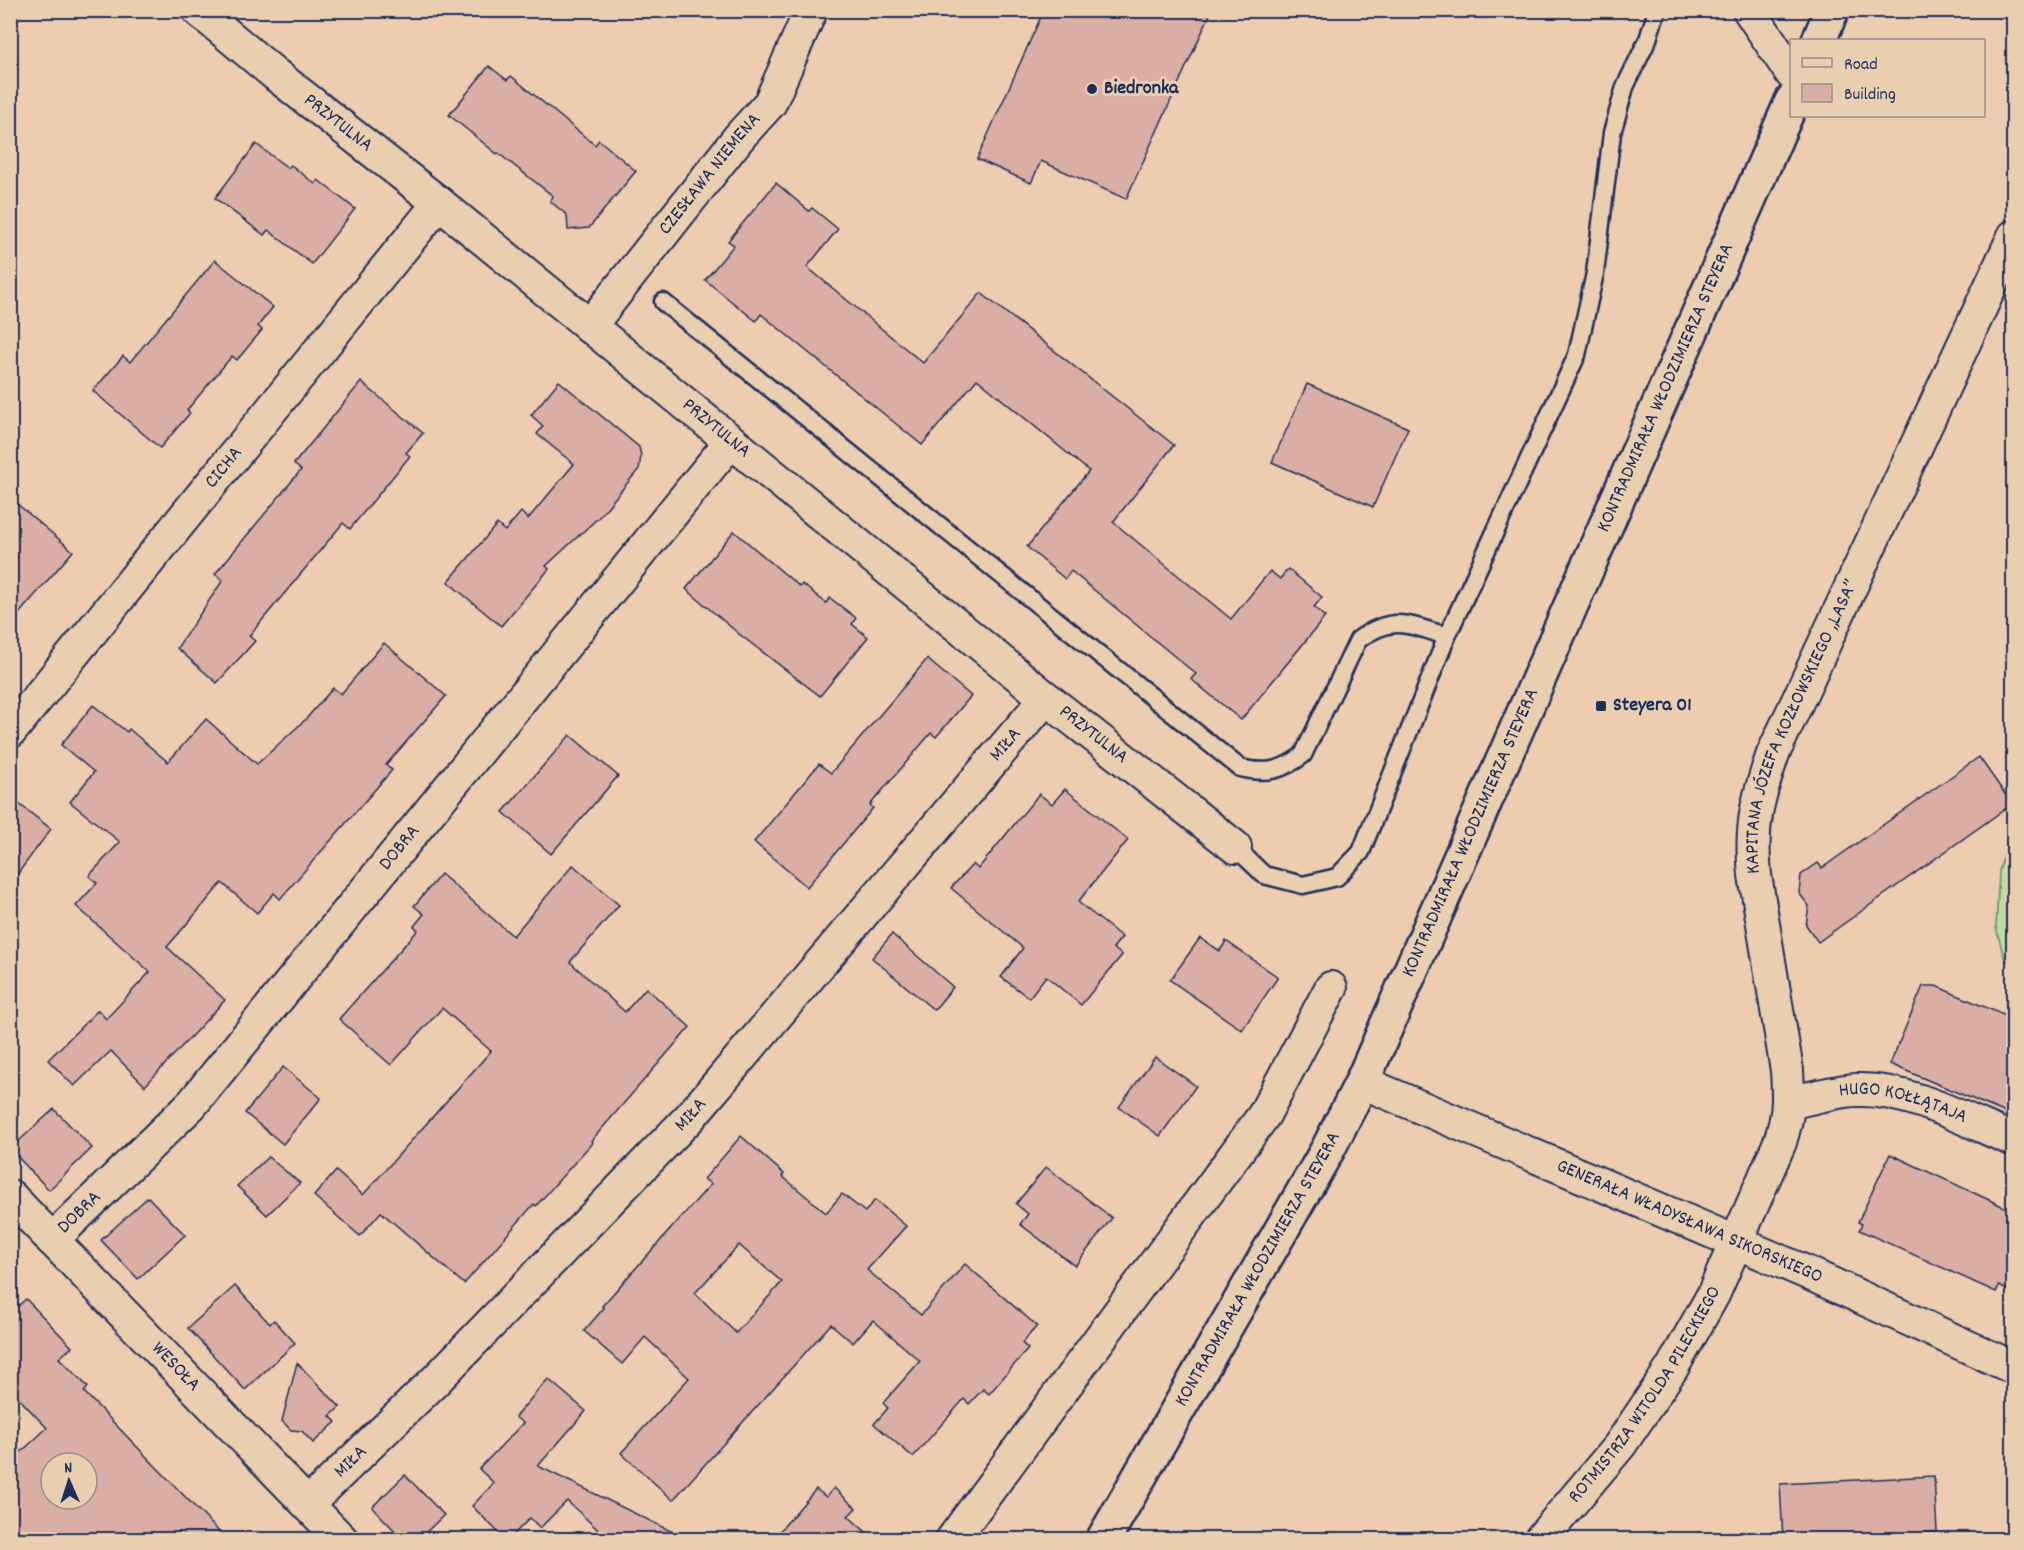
<svg xmlns="http://www.w3.org/2000/svg" width="2024" height="1550" viewBox="0 0 2024 1550" font-family="Dekko,sans-serif">
  <style>
    .green { fill: #bbde98; stroke: #6b867b; stroke-width: 1.5 }
    .building { fill: #daaea5; stroke: #1b2f5e; stroke-width: 1.5; fill-rule: evenodd }
    .lines { fill: none; stroke-linecap: round; stroke-linejoin: round }
    .service-casing { stroke: #1b2f5e; stroke-width: 21 }
    .minor-casing { stroke: #1b2f5e; stroke-width: 36 }
    .tertiary-casing { stroke: #1b2f5e; stroke-width: 38 }
    .service { stroke: #e9ceb0; stroke-width: 16 }
    .minor { stroke: #e9ceb0; stroke-width: 32 }
    .tertiary { stroke: #e9ceb0; stroke-width: 33 }
    .poi-dot { fill: #1b2f5e; stroke: #e9ceb0; stroke-width: 2 }
    .labels { text-anchor: middle; dominant-baseline: central; stroke-width: 6; stroke-linejoin: round; paint-order: stroke }
    .poi-label { font-size: 20px; font-weight: bold; fill: #1b2f5e; stroke: #e9ceb0; text-anchor: start }
    .street-label { font-size: 20px; fill: #1b2f5e; stroke: #e9ceb0 }
  </style>
  <rect width="100%" height="100%" fill="#edccb0"/>
  <filter id="ink" filterUnits="userSpaceOnUse"><feTurbulence type="fractalNoise" baseFrequency=".0167" numOctaves="2"/><feDisplacementMap in="SourceGraphic" scale="12" xChannelSelector="R" yChannelSelector="G"/><feConvolveMatrix kernelMatrix="1 2 1 2 8 2 1 2 1" color-interpolation-filters="sRGB"/></filter>
  <g filter="url(#ink)">
    <path class="green" d="M 2013,826 L 2013,969 L 2004,957 L 1996,928 L 1999,871 Z"/>
    <g class="building">
      <path d="M 1044,10 L 1212,10 L 1126,199 L 1041,161 L 1031,183 L 977,159 Z"/>
      <path d="M 489,66 L 507,80 L 511,76 L 595,145 L 599,140 L 636,171 L 589,228 L 568,230 L 567,215 L 550,201 L 553,196 L 498,153 L 497,154 L 449,115 Z"/>
      <path d="M 256,144 L 288,168 L 291,165 L 315,184 L 318,180 L 355,209 L 312,264 L 268,230 L 264,235 L 215,198 Z"/>
      <path d="M 776,183 L 809,211 L 812,208 L 838,229 L 807,267 L 923,363 L 981,293 L 1174,445 L 1113,522 L 1231,619 L 1270,571 L 1280,579 L 1288,569 L 1322,597 L 1314,607 L 1325,617 L 1241,720 L 1191,679 L 1196,674 L 1071,571 L 1065,579 L 1027,547 L 1089,471 L 977,379 L 922,445 L 761,314 L 756,321 L 705,280 L 734,245 L 728,241 Z"/>
      <path d="M 215,260 L 273,307 L 258,326 L 262,330 L 237,360 L 232,356 L 187,410 L 190,413 L 160,448 L 93,391 L 123,356 L 130,362 Z"/>
      <path d="M 559,381 L 639,447 L 641,456 L 639,469 L 600,516 L 546,566 L 549,569 L 501,626 L 448,582 L 497,524 L 505,531 L 521,512 L 528,519 L 574,464 L 537,434 L 543,426 L 531,415 Z"/>
      <path d="M 361,382 L 423,433 L 406,453 L 410,456 L 350,529 L 343,523 L 249,636 L 255,641 L 217,683 L 177,648 L 223,580 L 215,574 L 301,470 L 294,464 Z"/>
      <path d="M 1307,384 L 1408,428 L 1373,507 L 1272,462 Z"/>
      <path d="M 10,498 L 73,551 L 10,624 Z"/>
      <path d="M 734,531 L 800,587 L 802,584 L 826,603 L 830,598 L 856,618 L 852,624 L 868,637 L 820,696 L 739,634 L 686,589 Z"/>
      <path d="M 384,643 L 446,696 L 386,765 L 392,770 L 280,899 L 274,893 L 257,913 L 222,883 L 167,947 L 225,1000 L 145,1086 L 111,1051 L 74,1086 L 48,1060 L 98,1010 L 106,1019 L 150,972 L 76,906 L 97,883 L 89,876 L 120,842 L 70,802 L 94,772 L 61,745 L 93,705 L 127,732 L 129,729 L 168,762 L 206,719 L 257,764 L 305,720 L 333,688 L 341,694 Z"/>
      <path d="M 927,659 L 971,696 L 936,737 L 931,733 L 870,805 L 873,808 L 807,887 L 754,842 L 819,764 L 831,773 Z"/>
      <path d="M 570,735 L 618,776 L 551,854 L 503,812 Z"/>
      <path d="M 1979,757 L 2012,804 L 1818,942 L 1806,925 L 1809,906 L 1799,893 L 1801,875 L 1818,863 L 1822,868 Z"/>
      <path d="M 1065,789 L 1128,840 L 1078,902 L 1122,937 L 1113,948 L 1122,955 L 1081,1005 L 1046,976 L 1029,998 L 1001,977 L 1023,948 L 951,888 L 973,864 L 978,869 L 1039,794 L 1052,804 Z"/>
      <path d="M 10,797 L 51,829 L 10,884 Z"/>
      <path d="M 573,865 L 619,905 L 570,962 L 625,1012 L 646,988 L 690,1027 L 591,1141 L 592,1143 L 536,1206 L 534,1204 L 464,1284 L 381,1212 L 360,1236 L 314,1196 L 336,1171 L 363,1195 L 491,1051 L 442,1008 L 391,1065 L 339,1019 L 418,930 L 414,926 L 424,914 L 414,906 L 441,874 L 513,936 Z"/>
      <path d="M 892,934 L 953,987 L 934,1010 L 872,958 Z"/>
      <path d="M 1200,938 L 1220,951 L 1226,941 L 1278,977 L 1242,1030 L 1170,980 Z"/>
      <path d="M 1923,986 L 1936,986 L 2013,1019 L 2013,1116 L 1890,1064 Z"/>
      <path d="M 1155,1057 L 1196,1086 L 1160,1136 L 1119,1107 Z"/>
      <path d="M 283,1067 L 321,1098 L 283,1144 L 245,1113 Z"/>
      <path d="M 54,1109 L 92,1148 L 49,1190 L 10,1149 Z"/>
      <path d="M 741,1136 L 784,1174 L 782,1176 L 826,1213 L 842,1194 L 865,1212 L 875,1200 L 906,1226 L 867,1270 L 921,1315 L 965,1264 L 1037,1326 L 1022,1343 L 1028,1349 L 989,1394 L 983,1389 L 969,1404 L 964,1399 L 913,1457 L 874,1424 L 888,1408 L 883,1403 L 920,1361 L 873,1320 L 853,1343 L 831,1324 L 673,1500 L 621,1453 L 689,1378 L 645,1337 L 622,1364 L 584,1331 L 604,1308 L 602,1306 L 711,1184 L 704,1179 ZM 739,1245 L 782,1282 L 736,1333 L 695,1293 Z"/>
      <path d="M 1890,1154 L 2013,1211 L 2013,1293 L 1999,1286 L 1996,1292 L 1859,1230 L 1862,1224 L 1858,1222 Z"/>
      <path d="M 268,1157 L 300,1183 L 267,1215 L 237,1186 Z"/>
      <path d="M 1046,1167 L 1112,1218 L 1075,1266 L 1020,1224 L 1028,1214 L 1016,1204 Z"/>
      <path d="M 148,1197 L 185,1235 L 138,1279 L 101,1240 Z"/>
      <path d="M 235,1286 L 270,1324 L 274,1320 L 295,1343 L 245,1390 L 188,1328 Z"/>
      <path d="M 26,1299 L 72,1347 L 59,1358 L 88,1387 L 84,1392 L 226,1539 L 10,1539 L 10,1462 L 47,1428 L 10,1389 L 10,1313 ZM 51,1463 L 87,1463 L 87,1499 L 51,1499 Z"/>
      <path d="M 297,1363 L 340,1407 L 330,1416 L 336,1422 L 313,1443 L 302,1431 L 291,1430 L 282,1421 Z"/>
      <path d="M 548,1379 L 586,1411 L 538,1466 L 687,1539 L 608,1539 L 567,1501 L 540,1528 L 530,1518 L 509,1539 L 505,1539 L 472,1506 L 494,1483 L 479,1469 L 523,1423 L 515,1417 Z"/>
      <path d="M 405,1475 L 444,1515 L 419,1539 L 403,1539 L 372,1507 Z"/>
      <path d="M 1934,1476 L 1937,1532 L 1783,1539 L 1780,1484 Z"/>
      <path d="M 834,1488 L 856,1508 L 848,1516 L 874,1539 L 773,1539 L 816,1489 L 826,1497 Z"/>
    </g>
    <g class="lines">
      <defs>
        <g id="service">
          <path d="M 663,302 L 1240,768 C 1266,774 1282,771 1303,755 L 1358,640 C 1393,614 1409,625 1447,636"/>
          <path d="M 1235,847 L 1264,875 L 1303,885 L 1337,877 L 1361,852 L 1447,636 L 1577,355 L 1595,273 L 1612,133 L 1625,87 L 1648,39 L 1657,10"/>
        </g>
        <g id="minor">
          <path id="s1" d="M 198,10 L 276,75 L 439,203 L 1046,698 L 1235,847"/>
          <path d="M 1749,10 L 1792,74"/>
          <path id="s2" d="M 589,327 L 740,136 L 770,103 L 811,10"/>
          <path id="s3" d="M 10,732 L 439,203"/>
          <path id="s4" d="M 1362,1082 L 1808,1273 L 2014,1368"/>
          <path id="s5" d="M 1789,1103 C 1811,1098 1834,1091 1857,1090 C 1909,1088 1967,1121 2014,1140"/>
          <path id="s6" d="M 10,1196 L 342,1540"/>
          <path id="s7" d="M 52,1240 L 192,1104 L 731,441"/>
          <path id="s8" d="M 308,1504 L 436,1380 L 690,1117 L 1046,698"/>
          <path d="M 952,1540 L 1264,1115 L 1331,988"/>
          <path id="s9" d="M 1540,1540 L 1620,1445 L 1672,1368 L 1713,1295 L 1780,1142 C 1789,1114 1789,1101 1787,1071 L 1755,875 C 1750,826 1757,800 1773,754 L 2014,236"/>
        </g>
        <g id="tertiary">
          <path d="M 1819,40 L 1832,10"/>
          <path id="s10" d="M 1103,1540 L 1328,1149 L 1362,1082 L 1792,101"/>
        </g>
      </defs>
      <use href="#service" class="service-casing"/>
      <use href="#minor" class="minor-casing"/>
      <use href="#tertiary" class="tertiary-casing"/>
      <use href="#service" class="service"/>
      <use href="#minor" class="minor"/>
      <use href="#tertiary" class="tertiary"/>
    </g>
  </g>
  <g class="poi-dot">
    <circle cx="1092" cy="89" r="6"/>
    <rect x="1595" y="700" width="12" height="12" rx="3"/>
  </g>
  <g class="labels">
    <g class="poi-label">
      <text x="1104" y="89">Biedronka</text>
      <text x="1613" y="706">Steyera 01</text>
    </g>
    <g class="street-label">
      <text stroke="none"><textPath href="#s1" startOffset="180">PRZYTULNA</textPath></text>
      <text stroke="none"><textPath href="#s2" startOffset="195">CZESŁAWA NIEMENA</textPath></text>
      <text stroke="none"><textPath href="#s10" startOffset="1284">KONTRADMIRAŁA WŁODZIMIERZA STEYERA</textPath></text>
      <text stroke="none"><textPath href="#s1" startOffset="666">PRZYTULNA</textPath></text>
      <text stroke="none"><textPath href="#s3" startOffset="340">CICHA</textPath></text>
      <text stroke="none"><textPath href="#s9" startOffset="896">KAPITANA JÓZEFA KOZŁOWSKIEGO „LASA”</textPath></text>
      <text stroke="none"><textPath href="#s1" startOffset="1152">PRZYTULNA</textPath></text>
      <text stroke="none"><textPath href="#s8" startOffset="1032">MIŁA</textPath></text>
      <text stroke="none"><textPath href="#s10" startOffset="798">KONTRADMIRAŁA WŁODZIMIERZA STEYERA</textPath></text>
      <text stroke="none"><textPath href="#s7" startOffset="525">DOBRA</textPath></text>
      <text stroke="none"><textPath href="#s5" startOffset="117">HUGO KOŁŁĄTAJA</textPath></text>
      <text stroke="none"><textPath href="#s8" startOffset="546">MIŁA</textPath></text>
      <text stroke="none"><textPath href="#s7" startOffset="39">DOBRA</textPath></text>
      <text stroke="none"><textPath href="#s4" startOffset="356">GENERAŁA WŁADYSŁAWA SIKORSKIEGO</textPath></text>
      <text stroke="none"><textPath href="#s10" startOffset="312">KONTRADMIRAŁA WŁODZIMIERZA STEYERA</textPath></text>
      <text stroke="none"><textPath href="#s6" startOffset="238">WESOŁA</textPath></text>
      <text stroke="none"><textPath href="#s9" startOffset="180">ROTMISTRZA WITOLDA PILECKIEGO</textPath></text>
      <text stroke="none"><textPath href="#s8" startOffset="60">MIŁA</textPath></text>
    </g>
  </g>
  <rect width="2024" height="1550" fill="none" stroke="#e9ceb0" stroke-width="36"/>
  <rect x="18" y="18" width="1988" height="1514" fill="none" stroke="#1b2f5e" stroke-width="2" filter="url(#ink)"/>
  <rect x="1790" y="39" width="195" height="78" fill="#e9ceb0" stroke="#978e8f" stroke-width="1.5"/>
  <rect x="1802" y="58" width="30" height="9" fill="#e9ceb0" stroke="#978e8f" stroke-width="1.5"/>
  <text x="1844" y="69" font-size="18" fill="#1b2f5e">Road</text>
  <rect x="1802" y="84" width="30" height="18" fill="#daaea5" stroke="#978e8f" stroke-width="1.5"/>
  <text x="1844" y="99" font-size="18" fill="#1b2f5e">Building</text>
  <g transform="translate(69 1481) rotate(357)"><circle r="28" fill="#e9ceb0" stroke="#978e8f" stroke-width="1.5"/>
  <path d="M0-4.5L10 22L0 15L-10 22Z" fill="#1b2f5e"/>
  <text y="-9" font-size="16" font-weight="bold" text-anchor="middle" fill="#1b2f5e">N</text>
  </g>
</svg>
